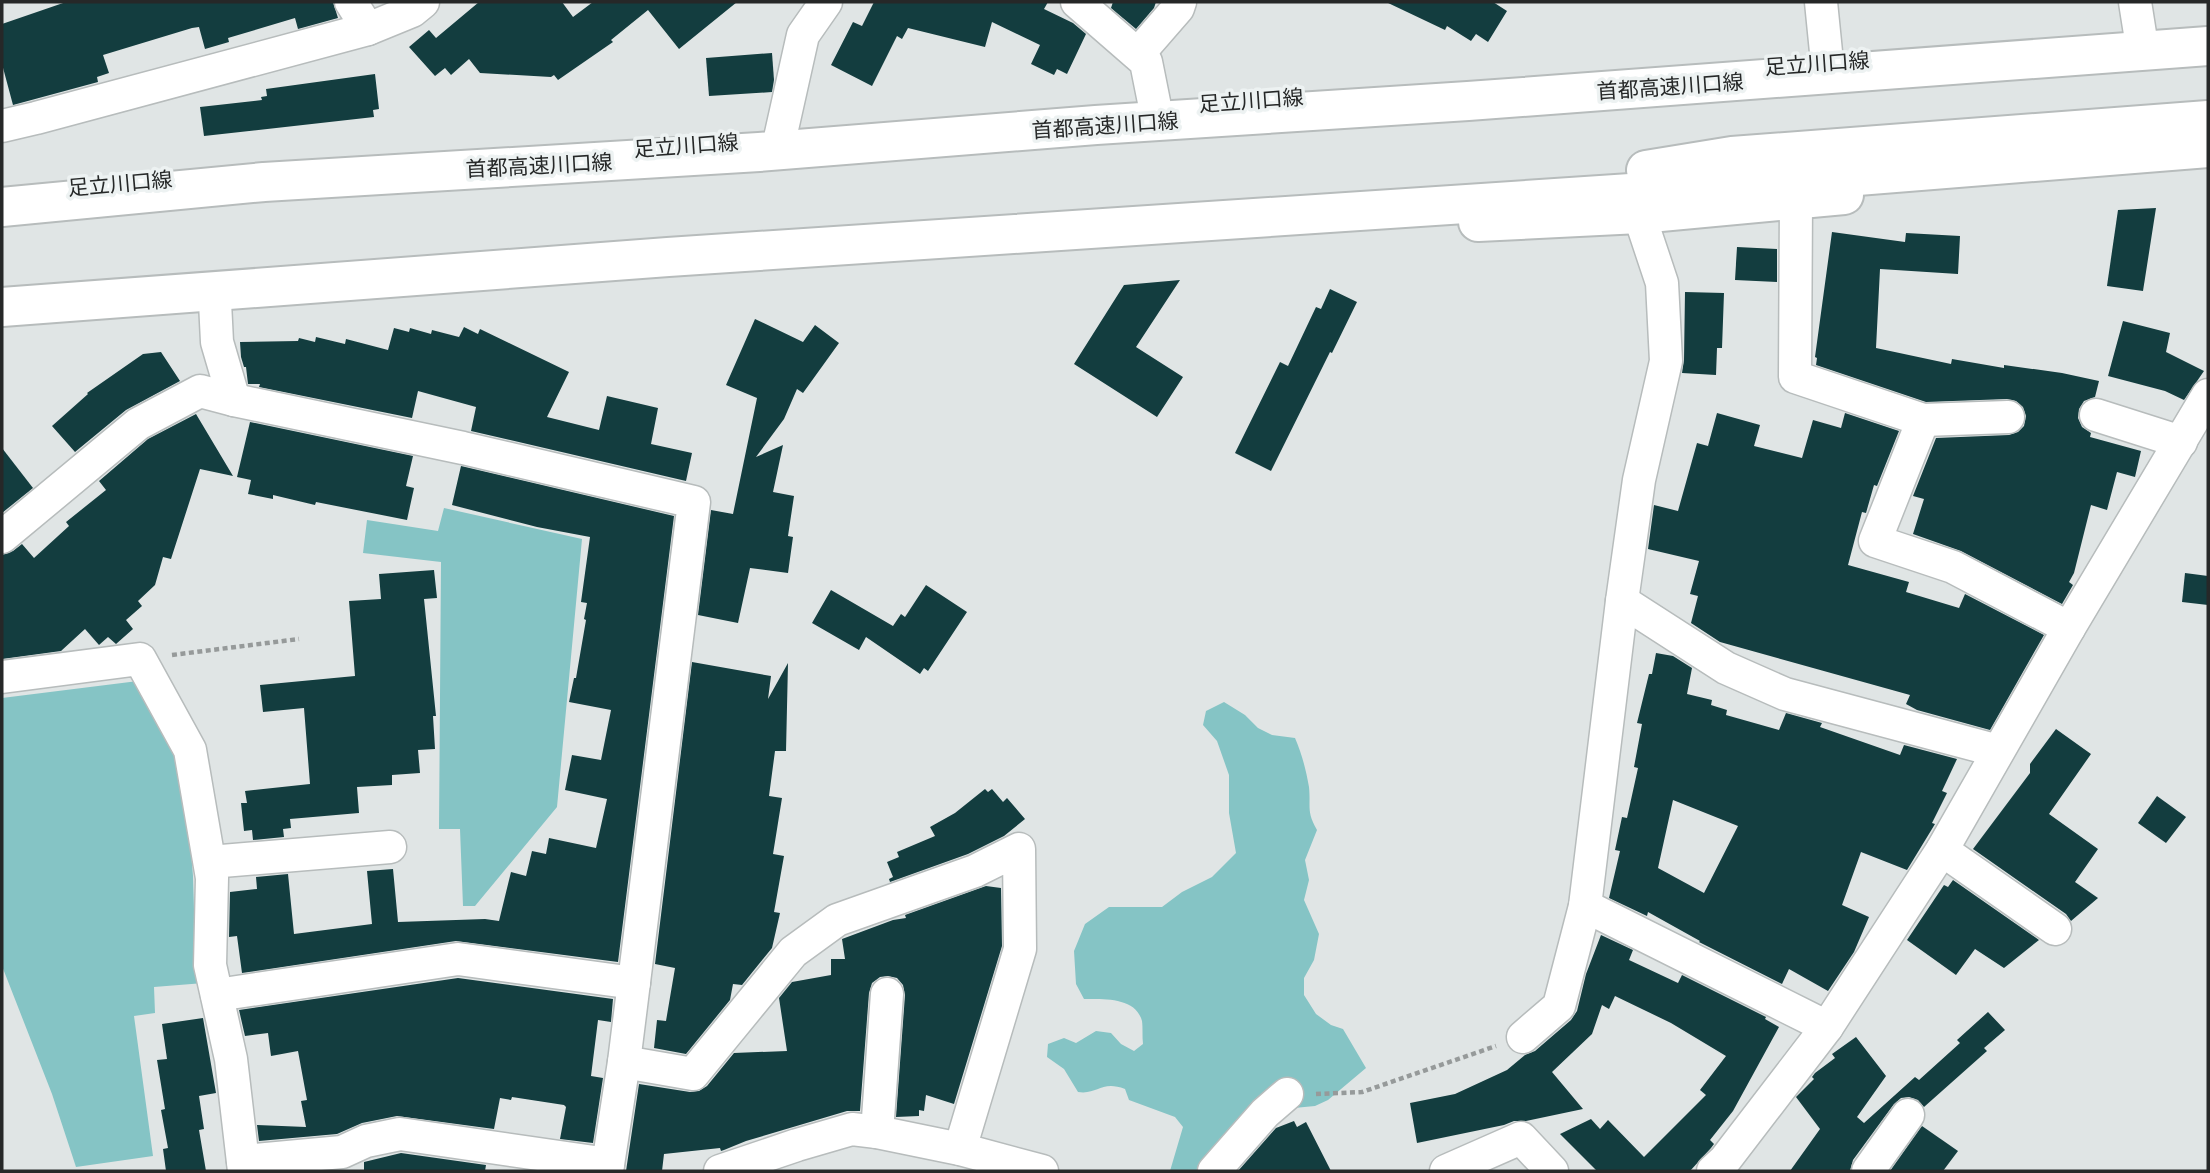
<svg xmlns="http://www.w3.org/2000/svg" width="2210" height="1173" viewBox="0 0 2210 1173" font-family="'Asap Condensed','Noto Sans JP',sans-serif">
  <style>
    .green { fill: #85c4c5 }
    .building { fill: #133d3f; fill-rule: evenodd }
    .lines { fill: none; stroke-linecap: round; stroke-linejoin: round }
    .minor-casing { stroke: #b7bcbc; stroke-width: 35 }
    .major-casing { stroke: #b7bcbc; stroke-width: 42 }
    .highway-casing { stroke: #b7bcbc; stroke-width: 42 }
    .path { stroke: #969a9a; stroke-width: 4.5; stroke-dasharray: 5 3.5; stroke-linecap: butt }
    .minor { stroke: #fff; stroke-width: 32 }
    .major { stroke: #fff; stroke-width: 38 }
    .highway { stroke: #fff; stroke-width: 38 }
    .labels { text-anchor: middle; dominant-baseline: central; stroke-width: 7; stroke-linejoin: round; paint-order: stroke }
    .street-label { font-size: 21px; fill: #262828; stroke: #edf2f2 }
  </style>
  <rect width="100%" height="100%" fill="#e0e5e5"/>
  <g class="green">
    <path d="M 444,508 L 582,539 L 557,807 L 475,906 L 463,906 L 460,829 L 439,829 L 441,562 L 363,553 L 367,520 L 438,531 Z"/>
    <path d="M 138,681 L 184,761 L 193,876 L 195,943 L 204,983 L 154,987 L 155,1013 L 134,1016 L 153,1156 L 76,1167 L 52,1094 L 2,966 L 2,698 Z"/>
    <path d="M 1224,702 L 1245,715 L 1258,728 L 1272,735 L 1295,738 C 1302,754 1306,770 1309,787 C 1311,807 1306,811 1317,830 L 1305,860 L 1309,880 L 1304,900 L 1319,934 L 1314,960 L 1304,978 L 1304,995 L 1316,1014 L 1331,1025 L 1343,1029 L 1366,1068 L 1328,1100 L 1315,1106 L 1294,1108 L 1200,1171 L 1170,1171 L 1183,1127 L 1175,1117 L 1129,1100 L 1125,1089 C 1101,1080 1098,1095 1078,1092 L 1064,1069 L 1047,1057 L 1048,1044 L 1064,1038 L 1076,1043 L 1096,1031 L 1111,1033 L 1121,1044 L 1134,1051 L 1143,1044 C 1142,1036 1143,1028 1142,1021 C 1136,997 1103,999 1084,999 L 1076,984 L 1074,951 L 1085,924 L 1109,907 L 1162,907 L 1182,892 L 1212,877 L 1236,853 L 1229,813 L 1229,775 L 1217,741 L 1203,725 L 1206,711 Z"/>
  </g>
  <g class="building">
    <path d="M 66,2 L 333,2 L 338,18 L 298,29 L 295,18 L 228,38 L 229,42 L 205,49 L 199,27 L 192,28 L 103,55 L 109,73 L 97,77 L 98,82 L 13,105 L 2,64 L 2,24 Z"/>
    <path d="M 479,2 L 562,2 L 573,17 L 593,2 L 737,2 L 679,49 L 648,10 L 611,40 L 613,42 L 558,80 L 554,75 L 551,77 L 480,73 L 469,59 L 451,75 L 445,68 L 435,76 L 409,47 L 429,30 L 436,38 Z"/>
    <path d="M 874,2 L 1048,2 L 1044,9 L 1073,23 L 1086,34 L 1067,74 L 1057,69 L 1054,75 L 1031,64 L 1040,45 L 992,22 L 985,47 L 908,28 L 902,39 L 897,36 L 872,86 L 831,65 L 853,22 L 862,26 Z"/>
    <path d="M 1113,2 L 1156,2 L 1154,8 L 1136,29 L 1111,8 Z"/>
    <path d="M 1386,2 L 1493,2 L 1507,11 L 1488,42 L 1476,34 L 1471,41 L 1447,26 L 1445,30 Z"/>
    <path d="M 772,53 L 774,80 L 772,92 L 709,96 L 706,58 Z"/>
    <path d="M 375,74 L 379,109 L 373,110 L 374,117 L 204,136 L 200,107 L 262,100 L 261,97 L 267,96 L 266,89 Z"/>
    <path d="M 2156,208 L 2143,291 L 2107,286 L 2118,210 Z"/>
    <path d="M 1832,232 L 1905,242 L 1906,233 L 1960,236 L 1958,274 L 1880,269 L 1876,348 L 1951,364 L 1952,359 L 2004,368 L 2004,365 L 2062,373 L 2099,381 L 2095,397 L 2084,401 L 2079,409 L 2078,418 L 2082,427 L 2091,433 L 2090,437 L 2141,451 L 2135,477 L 2117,472 L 2107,510 L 2091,505 L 2074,573 L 2069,582 L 2073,585 L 2062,604 L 1961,551 L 1913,534 L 1924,499 L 1913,496 L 1936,438 L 2009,435 L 2018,432 L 2024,426 L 2026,416 L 2023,407 L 2016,401 L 2007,399 L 1926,402 L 1816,365 L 1817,358 L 1815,357 Z"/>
    <path d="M 1737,247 L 1777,249 L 1777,282 L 1735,280 Z"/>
    <path d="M 1180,280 L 1136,347 L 1183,377 L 1157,417 L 1074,364 L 1124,285 Z"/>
    <path d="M 1330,289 L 1357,302 L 1332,353 L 1330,352 L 1271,471 L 1235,453 L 1280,362 L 1288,366 L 1316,307 L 1321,309 Z"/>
    <path d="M 1685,292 L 1724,293 L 1722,348 L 1717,348 L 1716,375 L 1682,373 L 1684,360 Z"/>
    <path d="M 755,319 L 803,342 L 815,325 L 839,343 L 803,393 L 797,389 L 784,419 L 756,457 L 783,445 L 773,492 L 794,496 L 788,536 L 793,537 L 788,573 L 750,568 L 738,623 L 698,615 L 711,510 L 733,514 L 757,398 L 726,385 Z"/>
    <path d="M 2123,321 L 2170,333 L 2166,352 L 2204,371 L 2184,400 L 2165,391 L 2108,376 Z"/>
    <path d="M 464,327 L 478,334 L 480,329 L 569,372 L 547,417 L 599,430 L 607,396 L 658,408 L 651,444 L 692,453 L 686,481 L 471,431 L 476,407 L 418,391 L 412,418 L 259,387 L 260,384 L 248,384 L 246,367 L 244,367 L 241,357 L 240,342 L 298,341 L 299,338 L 315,342 L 316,337 L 345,344 L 346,339 L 388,350 L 394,328 L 409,332 L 410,328 L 431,334 L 432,330 L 459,337 Z"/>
    <path d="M 161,352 L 180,381 L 126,410 L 75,452 L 52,426 L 88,394 L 87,393 L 143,354 Z"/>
    <path d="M 1717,413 L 1760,425 L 1754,446 L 1802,458 L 1813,420 L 1841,428 L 1845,413 L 1899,431 L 1877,486 L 1874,485 L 1866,513 L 1862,512 L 1848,565 L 1909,582 L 1906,592 L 1959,608 L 1965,594 L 2044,635 L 1990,730 L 1917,710 L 1906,704 L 1910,695 L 1720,642 L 1691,623 L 1698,596 L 1690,594 L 1699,561 L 1648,549 L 1654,505 L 1678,511 L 1697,443 L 1708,446 Z"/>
    <path d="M 196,414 L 233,476 L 200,469 L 171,559 L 163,557 L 155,585 L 138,601 L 142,606 L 126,620 L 133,629 L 116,644 L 108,637 L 99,645 L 85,629 L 61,651 L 2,659 L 2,555 L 13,551 L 22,544 L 34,558 L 69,526 L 66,522 L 106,490 L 99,481 L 148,439 Z"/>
    <path d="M 250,422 L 413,456 L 406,486 L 414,488 L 407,520 L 316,502 L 315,505 L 273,495 L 273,499 L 248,494 L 251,480 L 237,477 Z"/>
    <path d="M 2,448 L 33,488 L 2,513 Z"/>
    <path d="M 461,466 L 674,516 L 618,962 L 456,941 L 242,973 L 237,936 L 229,937 L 230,892 L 257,889 L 256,877 L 288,874 L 294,934 L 372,924 L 367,871 L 393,869 L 398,922 L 485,919 L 499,921 L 511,872 L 526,876 L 532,851 L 546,854 L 549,838 L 596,848 L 607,799 L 565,790 L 572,755 L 601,760 L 611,710 L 569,702 L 574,678 L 576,678 L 586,620 L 584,619 L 587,603 L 581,602 L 590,537 L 537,527 L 452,505 Z"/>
    <path d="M 434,570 L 437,598 L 424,599 L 436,716 L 433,716 L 435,749 L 418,750 L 420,773 L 392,775 L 392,785 L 357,787 L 359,813 L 290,819 L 291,828 L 283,829 L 284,837 L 253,840 L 252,830 L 244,831 L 241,803 L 247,803 L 245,791 L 310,784 L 304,708 L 263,712 L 260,685 L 355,676 L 349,601 L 381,599 L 379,574 Z"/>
    <path d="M 2185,573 L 2208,576 L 2208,605 L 2182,602 Z"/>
    <path d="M 926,585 L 967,612 L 928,671 L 924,668 L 920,674 L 866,637 L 859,650 L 812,623 L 831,590 L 893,626 L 901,614 L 905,617 Z"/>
    <path d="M 1656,653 L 1673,656 L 1692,668 L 1687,694 L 1712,700 L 1711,705 L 1727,710 L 1726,715 L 1779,730 L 1786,713 L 1822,723 L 1820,727 L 1900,755 L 1904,745 L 1957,759 L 1942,791 L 1947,793 L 1932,823 L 1935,824 L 1907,870 L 1861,852 L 1842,905 L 1869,917 L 1854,952 L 1828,991 L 1789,969 L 1782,984 L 1699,942 L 1700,941 L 1648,912 L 1647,916 L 1609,898 L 1620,851 L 1615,850 L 1622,817 L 1627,818 L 1638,768 L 1634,767 L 1642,724 L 1637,723 L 1649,674 L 1652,674 ZM 1673,800 L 1738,826 L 1704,893 L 1658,868 Z"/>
    <path d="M 692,662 L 771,676 L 768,699 L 788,663 L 786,751 L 775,751 L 769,796 L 782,798 L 773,854 L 784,856 L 774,912 L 780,913 L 772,948 L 742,985 L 733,984 L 730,1000 L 686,1054 L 654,1048 L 657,1020 L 666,1021 L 675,968 L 655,964 Z"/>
    <path d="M 2056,729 L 2091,754 L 2049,814 L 2098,849 L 2075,882 L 2098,898 L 2071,921 L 2066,914 L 1973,849 L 2030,773 L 2030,764 Z"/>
    <path d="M 985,789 L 988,792 L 992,789 L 1003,802 L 1007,798 L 1025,819 L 1004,836 L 968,854 L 890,882 L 889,879 L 893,877 L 887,862 L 899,857 L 897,852 L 935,836 L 930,827 L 955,813 Z"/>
    <path d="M 2157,796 L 2186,817 L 2166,843 L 2138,823 Z"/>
    <path d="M 1953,880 L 2039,940 L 2004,968 L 1975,949 L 1956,975 L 1907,940 L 1944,885 L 1948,887 Z"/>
    <path d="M 986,886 L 1001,888 L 1002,946 L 954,1104 L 926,1095 L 924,1111 L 919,1110 L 919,1116 L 896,1117 L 905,995 L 903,985 L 897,978 L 888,976 L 880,977 L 872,983 L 869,993 L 860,1111 L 847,1111 L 746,1141 L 724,1150 L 721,1151 L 720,1148 L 664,1154 L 662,1171 L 626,1171 L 639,1084 L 690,1092 L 699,1091 L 707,1086 L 734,1053 L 787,1051 L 779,998 L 792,982 L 831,975 L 831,959 L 845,959 L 842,939 L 893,920 L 906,918 L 905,915 Z"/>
    <path d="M 1601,935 L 1633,950 L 1629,960 L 1678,983 L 1682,975 L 1766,1017 L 1765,1019 L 1779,1027 L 1733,1111 L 1710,1140 L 1714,1144 L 1711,1148 L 1690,1171 L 1597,1171 L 1560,1134 L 1591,1119 L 1600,1129 L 1608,1120 L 1644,1157 L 1706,1095 L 1700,1090 L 1726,1056 L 1671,1023 L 1615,996 L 1609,1009 L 1602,1005 L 1592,1034 L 1552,1072 L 1583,1109 L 1526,1121 L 1514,1121 L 1504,1125 L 1417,1143 L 1410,1103 L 1455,1094 L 1507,1070 L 1525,1055 L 1535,1051 L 1571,1020 L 1577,1011 L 1586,974 Z"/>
    <path d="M 458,978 L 613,999 L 611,1022 L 598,1020 L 591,1076 L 603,1078 L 593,1143 L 560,1139 L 566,1107 L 564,1105 L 512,1097 L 511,1100 L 500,1098 L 494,1129 L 397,1116 L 362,1123 L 337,1134 L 259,1141 L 257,1125 L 306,1127 L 301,1101 L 307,1100 L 298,1051 L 271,1056 L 268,1033 L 245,1036 L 239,1010 Z"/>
    <path d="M 1988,1012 L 2005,1030 L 1984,1048 L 1987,1051 L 1924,1107 L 1918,1100 L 1909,1097 L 1901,1098 L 1894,1104 L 1853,1160 L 1850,1171 L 1790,1171 L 1820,1129 L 1796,1097 L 1814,1079 L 1812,1077 L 1815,1073 L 1835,1058 L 1832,1054 L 1856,1037 L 1886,1076 L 1857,1117 L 1864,1123 L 1915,1077 L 1919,1080 L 1960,1043 L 1957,1040 Z"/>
    <path d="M 203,1018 L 216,1093 L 199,1096 L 204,1129 L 199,1130 L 206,1171 L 166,1171 L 163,1149 L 168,1148 L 161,1110 L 165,1109 L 157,1060 L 167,1059 L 162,1024 Z"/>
    <path d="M 1294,1121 L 1297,1127 L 1306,1122 L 1331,1171 L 1238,1171 L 1276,1128 Z"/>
    <path d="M 1922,1126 L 1958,1151 L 1943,1171 L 1890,1171 Z"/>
    <path d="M 401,1153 L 486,1165 L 485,1171 L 364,1171 L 364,1162 Z"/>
  </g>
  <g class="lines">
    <defs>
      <g id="minor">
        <path d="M 351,2 L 368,29"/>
        <path d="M 1077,2 L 1146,62 L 1155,107"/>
        <path d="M 1821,2 L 1827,62"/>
        <path d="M 2135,2 L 2141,40"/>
        <path d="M 1138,54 L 1178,8 L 1180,2"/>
        <path d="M 2,126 L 36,118 L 368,29 L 412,11 L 423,2"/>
        <path d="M 780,138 L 803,35 L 826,2"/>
        <path d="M 1796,200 L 1795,377 L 1923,420 L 1875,541 L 1953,567 L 2069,628"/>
        <path d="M 234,400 L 463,448 L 694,502 L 624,1062 L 607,1171"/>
        <path d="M 2096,415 L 2181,442"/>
        <path d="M 1923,420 L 2008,417"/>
        <path d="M 2,537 L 138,424 L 200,391 L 234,400 L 217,342 L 215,302"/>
        <path d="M 1622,601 L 1726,668 L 1785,694 L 1998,751"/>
        <path d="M 2,677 L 140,659 L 190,750 L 212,878 L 210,965 L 231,1059 L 244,1171"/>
        <path d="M 1942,850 L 2055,929"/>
        <path d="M 210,862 L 390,847"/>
        <path d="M 1585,906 L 1827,1027"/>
        <path d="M 217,995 L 458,959 L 634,983"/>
        <path d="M 1523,1037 L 1559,1006 L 1585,906 L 1622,601 L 1639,480 L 1666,361 L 1662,283 L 1639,214"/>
        <path d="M 624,1062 L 693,1074 L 793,952 L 837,920 L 975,871 L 1019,849 L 1020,949 L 960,1149"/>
        <path d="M 877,1132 L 887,994"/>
        <path d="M 243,1161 L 342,1152 L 366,1141 L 400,1134 L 608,1164"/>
        <path d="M 720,1171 L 797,1145 L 852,1129 L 877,1132 L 960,1149 L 1042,1171"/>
        <path d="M 1214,1171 L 1265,1113 L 1287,1094"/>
        <path d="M 1446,1171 L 1521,1138 L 1552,1171"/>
        <path d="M 1713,1171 L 1725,1160 L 1827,1027 L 1942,850 L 2069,628 L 2208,395"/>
        <path d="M 1868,1171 L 1908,1115"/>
      </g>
      <path id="major" d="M 1478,222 L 1639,214 L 1844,195"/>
      <g id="highway">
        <path d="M 1646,170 L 1732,156 L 2208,120"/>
        <path d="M 2,207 L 264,182 L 759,152 L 1096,125 L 1468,101 L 2208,46"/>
        <path d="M 2,307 L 668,257 L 1721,187 L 2208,148"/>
      </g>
    </defs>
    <use href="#minor" class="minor-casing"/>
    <use href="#major" class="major-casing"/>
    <use href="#highway" class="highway-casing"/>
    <g class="path">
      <path d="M 172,655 L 299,639"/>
      <path d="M 1316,1094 L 1362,1092 L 1496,1046"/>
    </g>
    <use href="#minor" class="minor"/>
    <use href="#major" class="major"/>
    <use href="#highway" class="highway"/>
  </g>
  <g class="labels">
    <g class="street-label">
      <text transform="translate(1817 63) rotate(-4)">足立川口線</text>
      <text transform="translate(1670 86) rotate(-4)">首都高速川口線</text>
      <text transform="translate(1251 100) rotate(-4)">足立川口線</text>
      <text transform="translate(1105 125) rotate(-4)">首都高速川口線</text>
      <text transform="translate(686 145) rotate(-4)">足立川口線</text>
      <text transform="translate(539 165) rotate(-3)">首都高速川口線</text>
      <text transform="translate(120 183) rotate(-5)">足立川口線</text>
    </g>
  </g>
  <rect width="2210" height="1173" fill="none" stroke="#262828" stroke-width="7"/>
</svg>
